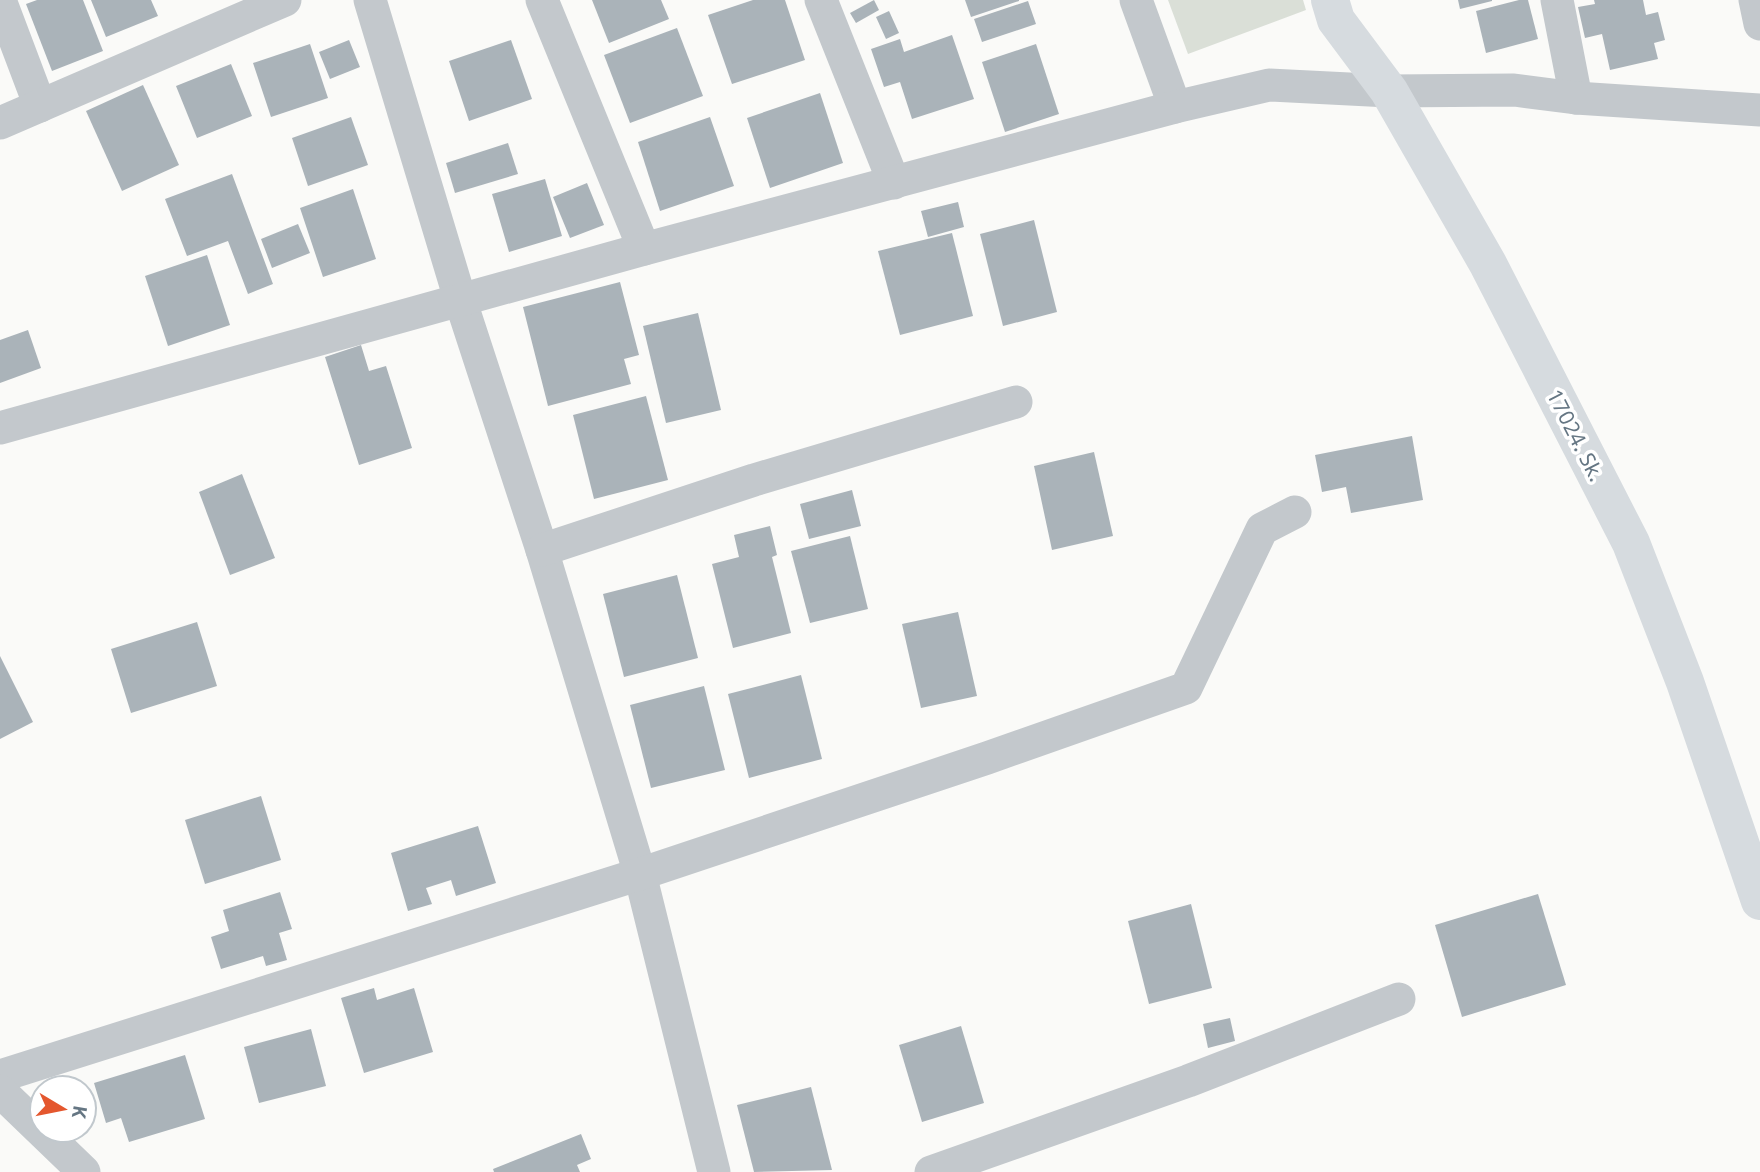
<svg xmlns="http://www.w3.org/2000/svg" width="1760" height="1172" viewBox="0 0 1760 1172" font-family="'Noto Sans',sans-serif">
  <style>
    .green { fill: #dadfd7 }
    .building { fill: #aab3b9 }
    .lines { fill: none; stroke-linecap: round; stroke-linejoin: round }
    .street { stroke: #c3c8cc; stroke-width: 33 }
    .secondary { stroke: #d6dbdf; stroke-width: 38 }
    .labels { text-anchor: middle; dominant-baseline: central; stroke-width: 7; stroke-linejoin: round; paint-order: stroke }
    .street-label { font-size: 21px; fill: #657683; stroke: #fff }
  </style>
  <rect width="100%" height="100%" fill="#fafaf8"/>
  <path class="green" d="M 1168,0 L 1303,0 L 1306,10 L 1188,54 Z"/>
  <g class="building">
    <path d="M 37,0 L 83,0 L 103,51 L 52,71 L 26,4 Z"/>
    <path d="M 91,0 L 151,0 L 158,16 L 106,37 Z"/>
    <path d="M 592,0 L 661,0 L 669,19 L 609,43 Z"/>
    <path d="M 753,0 L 785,0 L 805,60 L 732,84 L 708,15 Z"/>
    <path d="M 874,0 L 879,10 L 856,23 L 850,13 Z"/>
    <path d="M 965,0 L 1019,0 L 1019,1 L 971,17 Z"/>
    <path d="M 1458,0 L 1492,0 L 1492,1 L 1460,9 Z"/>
    <path d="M 1519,0 L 1528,0 L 1538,39 L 1486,53 L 1476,11 Z"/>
    <path d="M 1594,0 L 1643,0 L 1646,15 L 1658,12 L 1665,40 L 1654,43 L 1658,59 L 1610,70 L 1602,34 L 1585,38 L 1578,7 L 1595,4 Z"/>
    <path d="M 1028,1 L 1036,24 L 982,42 L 974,19 Z"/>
    <path d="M 889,11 L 899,33 L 886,39 L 876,17 Z"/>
    <path d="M 677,28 L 703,96 L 630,123 L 604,55 Z"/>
    <path d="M 952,35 L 974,99 L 912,119 L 900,82 L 884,87 L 871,49 L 900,39 L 904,52 Z"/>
    <path d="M 349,40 L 360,67 L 330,79 L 319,52 Z"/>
    <path d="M 511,40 L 532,99 L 469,121 L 449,61 Z"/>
    <path d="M 310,44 L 328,98 L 271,117 L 253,63 Z"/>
    <path d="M 1036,44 L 1059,114 L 1005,132 L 982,62 Z"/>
    <path d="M 231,64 L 252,116 L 197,138 L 176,86 Z"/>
    <path d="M 143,85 L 179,165 L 122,191 L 86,111 Z"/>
    <path d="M 820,93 L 843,163 L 770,188 L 747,118 Z"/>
    <path d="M 351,117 L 368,165 L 308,186 L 292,138 Z"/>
    <path d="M 710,117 L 734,186 L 660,211 L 638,142 Z"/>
    <path d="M 508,143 L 518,174 L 455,193 L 446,163 Z"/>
    <path d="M 232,174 L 273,284 L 248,294 L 228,241 L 187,256 L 165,199 Z"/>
    <path d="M 545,179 L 562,236 L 509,252 L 492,194 Z"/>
    <path d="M 587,183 L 604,225 L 570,238 L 553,197 Z"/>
    <path d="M 353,189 L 376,259 L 323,277 L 300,208 Z"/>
    <path d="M 958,202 L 964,227 L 928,237 L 921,211 Z"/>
    <path d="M 1034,220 L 1057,312 L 1003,326 L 980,234 Z"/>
    <path d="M 298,224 L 310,253 L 272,268 L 261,239 Z"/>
    <path d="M 952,233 L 973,316 L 900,335 L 878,251 Z"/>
    <path d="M 207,255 L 230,325 L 168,346 L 145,276 Z"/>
    <path d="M 620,282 L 639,355 L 624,359 L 631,384 L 548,406 L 523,307 Z"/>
    <path d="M 698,313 L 721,410 L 666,423 L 643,326 Z"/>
    <path d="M 28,330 L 41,368 L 0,383 L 0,340 Z"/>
    <path d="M 361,345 L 369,371 L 386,366 L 412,448 L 359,465 L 325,357 Z"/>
    <path d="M 646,396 L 668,480 L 594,499 L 573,415 Z"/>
    <path d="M 1412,436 L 1423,500 L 1351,513 L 1346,487 L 1322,492 L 1315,455 Z"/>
    <path d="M 1094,452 L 1113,536 L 1052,550 L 1034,466 Z"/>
    <path d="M 242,474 L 275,558 L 230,575 L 199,492 Z"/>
    <path d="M 852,490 L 861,526 L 809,539 L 800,504 Z"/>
    <path d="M 770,526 L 777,555 L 772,557 L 791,633 L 733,648 L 712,564 L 739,557 L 734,535 Z"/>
    <path d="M 850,536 L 868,609 L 810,623 L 791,551 Z"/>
    <path d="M 677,575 L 698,658 L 624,677 L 603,594 Z"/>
    <path d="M 958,612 L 977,696 L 921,708 L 902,624 Z"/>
    <path d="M 197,622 L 217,686 L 131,713 L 111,649 Z"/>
    <path d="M 0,656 L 33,722 L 0,739 Z"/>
    <path d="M 801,675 L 822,759 L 749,778 L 728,694 Z"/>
    <path d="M 704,686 L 725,770 L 651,788 L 630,705 Z"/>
    <path d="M 261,796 L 281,860 L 205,884 L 185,820 Z"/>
    <path d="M 478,826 L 496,883 L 456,896 L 451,880 L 426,888 L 432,904 L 408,911 L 391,853 Z"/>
    <path d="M 280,892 L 292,929 L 279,933 L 287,960 L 266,966 L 263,956 L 221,969 L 211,937 L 229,931 L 223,910 Z"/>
    <path d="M 1538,894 L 1566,985 L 1462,1017 L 1435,925 Z"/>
    <path d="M 1191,904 L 1212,988 L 1149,1004 L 1128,921 Z"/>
    <path d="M 374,988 L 377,1000 L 414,988 L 433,1052 L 364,1073 L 341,998 Z"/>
    <path d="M 1230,1018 L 1235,1041 L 1208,1048 L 1203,1024 Z"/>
    <path d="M 961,1026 L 984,1103 L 922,1122 L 899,1045 Z"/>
    <path d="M 311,1029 L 326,1086 L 259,1103 L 244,1047 Z"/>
    <path d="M 185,1055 L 205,1119 L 129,1142 L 121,1118 L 106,1123 L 94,1083 Z"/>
    <path d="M 811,1087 L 832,1170 L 754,1172 L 737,1105 Z"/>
    <path d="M 581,1134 L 591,1159 L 577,1165 L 580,1172 L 494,1172 L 493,1169 Z"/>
  </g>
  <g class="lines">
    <g class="street">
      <path d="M 0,0 L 40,106"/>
      <path d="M 370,0 L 460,299 L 542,550 L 640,874 L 714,1172"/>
      <path d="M 542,0 L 644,249"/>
      <path d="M 821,0 L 894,183"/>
      <path d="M 1136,0 L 1175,107"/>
      <path d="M 1557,0 L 1576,98"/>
      <path d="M 1755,0 L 1760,24"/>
      <path d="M 0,123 L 285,0"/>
      <path d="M 0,428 L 644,249 L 1175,107 L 1269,85 L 1389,91 L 1514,90 L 1576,98 L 1760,110"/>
      <path d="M 542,550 L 754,480 L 1016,402"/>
      <path d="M 0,1076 L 640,874 L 987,758 L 1186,688 L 1262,529 L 1295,512"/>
      <path d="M 0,1091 L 84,1172"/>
      <path d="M 931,1172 L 1188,1081 L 1399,999"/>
    </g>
    <path class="secondary" d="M 1330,0 L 1336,20 L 1389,91 L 1488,264 L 1631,543 L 1685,682 L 1760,901"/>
  </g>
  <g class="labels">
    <g class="street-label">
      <text transform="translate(1576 435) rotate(63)">17024. Sk.</text>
    </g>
  </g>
  <g transform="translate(63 1109) rotate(100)"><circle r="33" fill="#ffffff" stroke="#c1c8cd" stroke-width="2"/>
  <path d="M0-5L12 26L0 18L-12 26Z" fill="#e4572e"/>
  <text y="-10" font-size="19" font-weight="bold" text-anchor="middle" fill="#657683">K</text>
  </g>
</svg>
